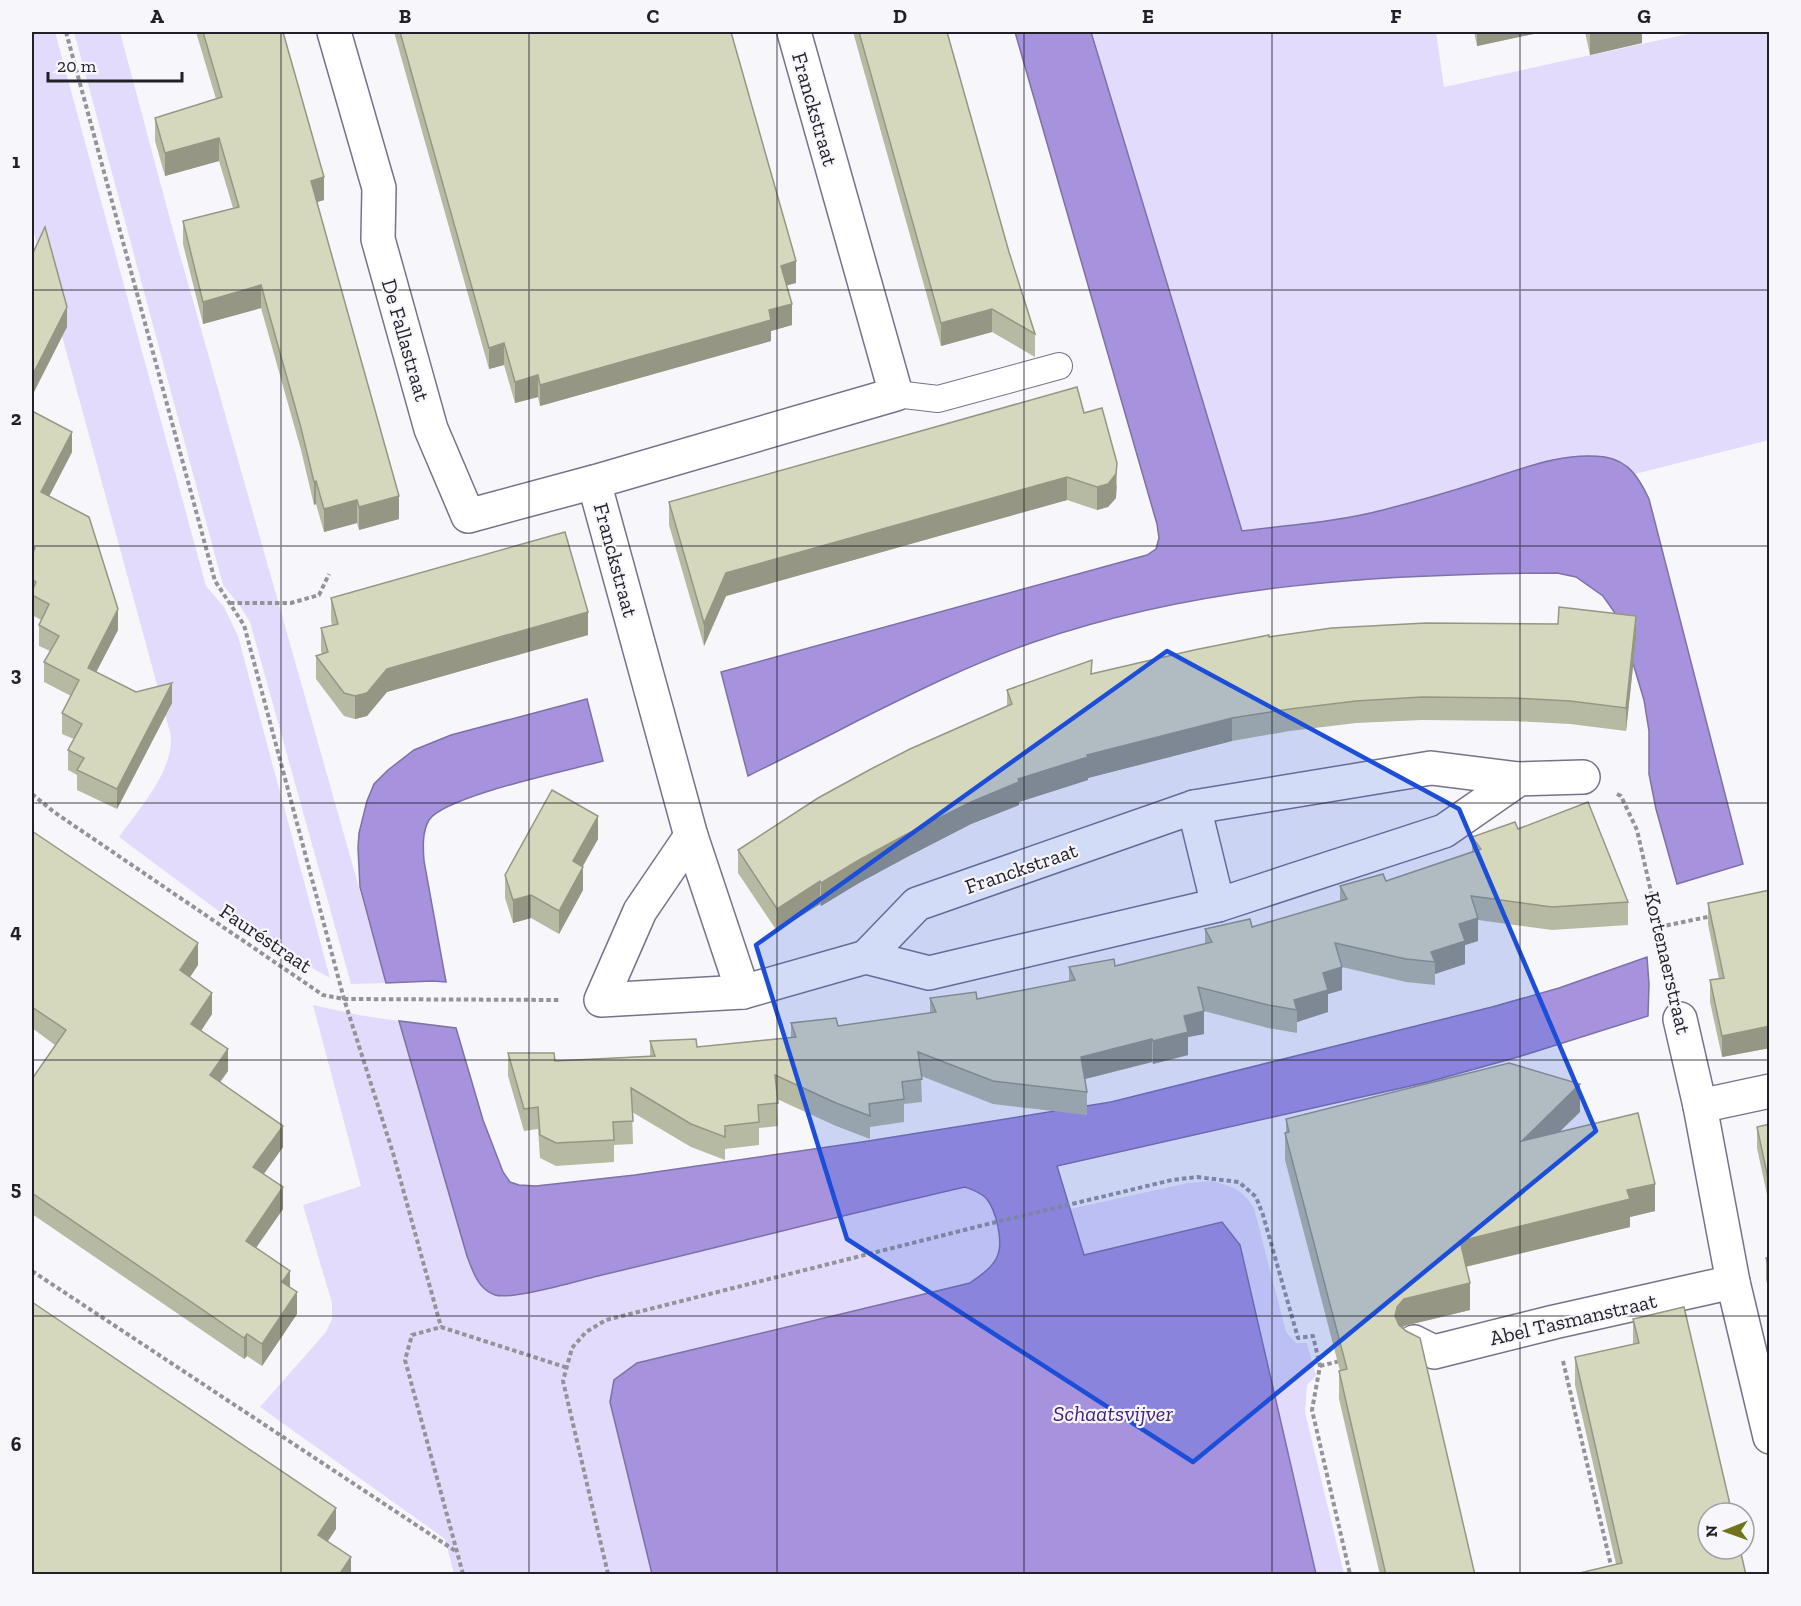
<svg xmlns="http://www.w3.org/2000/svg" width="1801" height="1606" viewBox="0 0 1801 1606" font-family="'Zilla Slab',serif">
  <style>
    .green { fill: #e3dbfb }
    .water { fill: #a792de; stroke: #7f70a7; stroke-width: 1.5 }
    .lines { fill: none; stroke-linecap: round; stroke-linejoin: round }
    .lane-casing { stroke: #787289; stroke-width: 28 }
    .street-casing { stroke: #787289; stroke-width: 36 }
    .path { stroke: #95939a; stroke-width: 4; stroke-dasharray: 4.5 3; stroke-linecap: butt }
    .lane { stroke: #fff; stroke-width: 26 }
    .street { stroke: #fff; stroke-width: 33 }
    .wall { fill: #b7baa3 }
    .shaded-wall { fill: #959784 }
    .building { fill: #d5d8bd; stroke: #959784; stroke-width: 1.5 }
    .marked { fill: #1d4ed8; fill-opacity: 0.2; stroke: #1d4ed8; stroke-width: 4.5; stroke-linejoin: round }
    .grid { fill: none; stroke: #211f28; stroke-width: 1.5; stroke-opacity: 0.55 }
    .labels { text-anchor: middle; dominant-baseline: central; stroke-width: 4.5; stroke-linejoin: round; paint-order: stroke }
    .street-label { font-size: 21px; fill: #211f28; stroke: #f7f6fb }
    .water-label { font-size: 22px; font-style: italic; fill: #44217a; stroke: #f7f6fb }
    .neatline { fill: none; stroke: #211f28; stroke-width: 2 }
    .grid-label { font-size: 20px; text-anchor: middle; font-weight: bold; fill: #211f28 }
  </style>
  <rect width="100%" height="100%" fill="#f7f6fb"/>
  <g class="green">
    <path d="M 32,32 L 55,32 L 206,586 L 224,607 L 238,636 L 330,978 L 264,942 L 232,921 L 119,837 C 139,809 173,772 171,736 L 32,226 Z"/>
    <path d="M 74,32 L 120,32 L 171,223 L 386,983 L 351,984 L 250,622 L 240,606 L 223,585 Z"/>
    <path d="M 1091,32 L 1436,32 L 1444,87 L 1697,32 L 1769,32 L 1769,440 L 1635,474 L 1625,464 L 1575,457 L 1540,464 L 1383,510 L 1337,520 L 1242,531 Z"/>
    <path d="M 313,1005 L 358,1015 L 399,1021 L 467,1256 L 512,1296 C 664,1263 814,1221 965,1187 C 973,1190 980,1192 986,1198 C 996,1210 1004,1242 997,1257 C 992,1268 980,1276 970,1283 L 637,1363 L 610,1402 L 652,1574 L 454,1574 L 445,1539 L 260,1407 L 326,1332 L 332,1319 L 332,1303 L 303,1205 L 361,1186 Z"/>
    <path d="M 1212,1181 C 1234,1187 1241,1188 1254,1208 L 1286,1332 L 1296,1343 L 1307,1343 L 1316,1376 L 1307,1385 L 1305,1412 L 1344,1574 L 1316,1574 L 1240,1245 L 1221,1222 L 1084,1255 L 1070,1209 L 1188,1183 Z"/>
  </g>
  <g class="water">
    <path d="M 1015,32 L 1091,32 L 1242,531 C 1289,525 1337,522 1383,510 C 1414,502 1449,492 1480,482 C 1519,470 1563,451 1605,457 C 1629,461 1639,478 1649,499 L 1743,864 L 1677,884 L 1656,809 L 1649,774 L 1649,731 L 1644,700 L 1624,633 L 1615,613 L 1603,596 L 1576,577 L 1557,573 C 1381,574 1202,584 1034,642 C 973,663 915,692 857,721 C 821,740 784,758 748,776 L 721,672 L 1147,555 L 1156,549 L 1159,538 L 1157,524 Z"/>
    <path d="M 587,699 L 603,761 C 570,770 445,796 429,820 C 422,832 423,848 424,861 L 446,982 L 432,981 L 386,983 L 360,887 L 358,848 L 359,833 L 367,801 L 374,784 L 388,770 L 414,750 L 451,735 Z"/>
    <path d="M 1647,957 L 1649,984 L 1648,1016 L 1518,1057 L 1428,1082 L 1057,1166 L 1084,1255 L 1222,1222 L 1240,1245 L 1316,1574 L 652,1574 L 610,1402 L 614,1380 L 637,1363 L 970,1283 C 980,1276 992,1268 997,1257 C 1004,1242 996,1210 986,1198 C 980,1192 973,1190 965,1187 C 842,1215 721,1247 598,1276 C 577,1281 513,1300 495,1295 C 478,1289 473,1272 467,1256 L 399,1021 L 456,1028 L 483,1120 L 503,1172 L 510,1182 L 519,1185 L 536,1186 L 635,1175 L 862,1142 L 1111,1102 L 1492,1007 L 1559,988 Z"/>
  </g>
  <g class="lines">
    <defs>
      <path id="lane" d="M 896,394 L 938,399 L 1059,366"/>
      <g id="street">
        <path d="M 334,32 L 379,188 L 378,239 L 431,429 L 468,516 L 594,482"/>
        <path d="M 1194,807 L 1218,905"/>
        <path d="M 691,836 L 640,911 L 601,1000 L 743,992 L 866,957 L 929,973 L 1218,905 L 1444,831 L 1519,779 L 1583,777"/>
        <path d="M 866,957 L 917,904 L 1194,807 L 1431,768 L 1519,779"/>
        <path d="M 743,992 L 691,836 L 594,482 L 896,394 L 794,32"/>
        <path d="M 1680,1019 L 1700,1106 L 1770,1091"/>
        <path d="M 1700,1106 L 1733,1282"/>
        <path d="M 1414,1342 L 1434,1352 L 1554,1322 L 1733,1282 L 1770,1437"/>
      </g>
    </defs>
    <use href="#lane" class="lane-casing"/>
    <use href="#street" class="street-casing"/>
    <g class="path">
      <path d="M 66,32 L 215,581 L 244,625 L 344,999 L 393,1153 L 441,1327"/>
      <path d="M 230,603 L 291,603 L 319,595 L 329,574"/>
      <path d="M 32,794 L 54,812 L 323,995 L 344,999 L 561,1000"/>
      <path d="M 1617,794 L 1621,796 L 1637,830 L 1671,980"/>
      <path d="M 1659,927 L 1712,916"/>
      <path d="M 32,1271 L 457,1552"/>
      <path d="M 1563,1361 L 1613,1574"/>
      <path d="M 1320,1366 L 1340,1361"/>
      <path d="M 463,1574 L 405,1360 L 412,1335 L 441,1327 L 568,1368"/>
      <path d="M 608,1574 L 563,1381 L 572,1348 L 586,1332 L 606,1320 L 988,1224 L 1172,1180 L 1197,1177 L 1239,1182 L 1256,1197 L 1263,1215 L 1298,1338 L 1313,1336 L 1320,1366 L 1312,1410 L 1350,1574"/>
    </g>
    <use href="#lane" class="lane"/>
    <use href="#street" class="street"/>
  </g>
  <g class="wall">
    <path d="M 196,32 L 283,32 L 324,200 L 317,202 L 399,519 L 359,530 L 357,523 L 324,532 L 316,504 L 314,505 L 301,450 L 261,308 L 203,324 L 183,244 L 183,221 L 233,208 L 219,161 L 165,176 L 155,141 L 155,118 L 216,99 Z"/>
    <path d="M 394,32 L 731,32 L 796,283 L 786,285 L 792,325 L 771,331 L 771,341 L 540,406 L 538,397 L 515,403 L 504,365 L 489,369 Z"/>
    <path d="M 853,32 L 947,32 L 1009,252 L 1035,334 L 1035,357 L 992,332 L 941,346 Z"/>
    <path d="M 1474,32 L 1543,32 L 1477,46 Z"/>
    <path d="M 1585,32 L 1642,32 L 1642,43 L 1590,55 Z"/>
    <path d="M 32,411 L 72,452 L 49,496 L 118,630 L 96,672 L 136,692 L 172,703 L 117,809 L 77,790 L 77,775 L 68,770 L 68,750 L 74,739 L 62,734 L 62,713 L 71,696 L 44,682 L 44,662 L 50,651 L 39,646 L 39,625 L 41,620 L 32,615 Z"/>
    <path d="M 1084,413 L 1117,486 L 1116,498 L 1108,507 L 1097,510 L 1067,500 L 726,596 L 704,646 L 669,525 L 669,502 Z"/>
    <path d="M 331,598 L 588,635 L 387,692 L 367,716 L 355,719 L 344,716 L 316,679 L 316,656 L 322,654 L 321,651 L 321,628 L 332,625 L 331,621 Z"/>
    <path d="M 1269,637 L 1636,639 L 1626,731 L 1570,724 L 1513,721 L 1422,720 L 1356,723 L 1290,731 L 1232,741 L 1088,778 L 1088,780 L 1019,802 L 1019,805 L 971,824 L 907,857 L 859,883 L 821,906 L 820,904 L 777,931 L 738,873 L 738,850 L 1007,706 L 1007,690 L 1092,674 Z"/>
    <path d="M 1518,829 L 1628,902 L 1628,925 L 1552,930 L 1478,920 L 1478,941 L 1465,945 L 1465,964 L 1435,974 L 1435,985 L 1406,982 L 1342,967 L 1342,990 L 1328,994 L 1328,1012 L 1297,1022 L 1297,1033 L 1268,1028 L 1204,1011 L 1204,1034 L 1188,1037 L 1188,1055 L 1153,1064 L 1152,1062 L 1085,1079 L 1087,1092 L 1087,1115 L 993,1104 L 921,1076 L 922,1102 L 904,1104 L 904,1122 L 870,1127 L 870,1139 L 836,1126 L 777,1099 L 778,1126 L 759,1128 L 759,1145 L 725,1149 L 725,1160 L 691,1147 L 632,1112 L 633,1144 L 614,1145 L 614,1162 L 556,1166 L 540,1158 L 538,1129 L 524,1131 L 508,1076 L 508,1053 L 555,1061 L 650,1056 L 650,1041 L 697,1047 L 791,1037 L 791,1023 L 838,1026 L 930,1013 L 930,998 L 977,999 L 1069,982 L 1069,967 L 1115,966 L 1205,944 L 1205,929 L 1252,927 L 1340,901 L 1340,886 L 1386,881 L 1472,852 L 1472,837 Z"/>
    <path d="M 32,831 L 198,965 L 190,977 L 212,1014 L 201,1031 L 228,1071 L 220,1082 L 283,1147 L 264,1174 L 283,1209 L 256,1248 L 290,1287 L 297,1314 L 262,1366 L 247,1356 L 244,1359 L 32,1214 L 32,1079 L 55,1045 L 32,1028 Z"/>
    <path d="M 598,839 L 582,866 L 583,890 L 559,934 L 531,918 L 513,923 L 505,898 L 505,875 Z"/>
    <path d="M 1770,890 L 1770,1048 L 1722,1057 L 1710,1002 L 1710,980 L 1719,979 L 1708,924 L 1708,903 Z"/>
    <path d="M 1580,1112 L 1559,1132 L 1655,1211 L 1630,1217 L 1630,1227 L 1466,1267 L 1470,1310 L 1404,1326 L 1402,1328 L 1475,1575 L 1380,1575 L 1339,1399 L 1339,1371 L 1340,1371 L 1285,1160 L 1285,1133 L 1286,1132 L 1286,1119 Z"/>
    <path d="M 1770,1124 L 1770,1204 L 1769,1204 L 1757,1148 L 1757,1127 Z"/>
    <path d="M 1770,1257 L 1770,1294 L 1766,1280 L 1766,1258 Z"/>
    <path d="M 1633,1319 L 1746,1575 L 1616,1564 L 1575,1385 L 1575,1357 L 1633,1344 Z"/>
  </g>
  <g class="shaded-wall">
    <path d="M 1477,32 L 1543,32 L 1477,46 Z"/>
    <path d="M 1596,32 L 1642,32 L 1642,43 L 1590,55 L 1590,33 Z"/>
    <path d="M 219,138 L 219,161 L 165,176 L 165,153 Z"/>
    <path d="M 324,177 L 324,200 L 311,204 L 311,181 Z"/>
    <path d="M 796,261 L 796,283 L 781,287 L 781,266 Z"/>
    <path d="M 261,285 L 261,308 L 203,324 L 203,302 Z"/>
    <path d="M 792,304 L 792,325 L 771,331 L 771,341 L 540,406 L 540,385 L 769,310 Z"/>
    <path d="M 67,307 L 67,327 L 32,396 L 32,376 Z"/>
    <path d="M 992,309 L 992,332 L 941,346 L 941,323 Z"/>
    <path d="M 504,343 L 504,365 L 489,369 L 489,348 Z"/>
    <path d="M 538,375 L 538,397 L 515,403 L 515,382 Z"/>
    <path d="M 72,432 L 72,452 L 41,512 L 41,492 Z"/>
    <path d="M 1117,463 L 1116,498 L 1108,507 L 1097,510 L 1097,487 Z"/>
    <path d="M 1067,477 L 1067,500 L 726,596 L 704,646 L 704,623 L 726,573 Z"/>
    <path d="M 316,481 L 316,504 L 314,505 L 314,482 Z"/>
    <path d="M 399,496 L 399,519 L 359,530 L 359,507 Z"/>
    <path d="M 357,500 L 357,523 L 324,532 L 324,509 Z"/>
    <path d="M 118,609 L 118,630 L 88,688 L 88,668 Z"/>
    <path d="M 588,612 L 588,635 L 387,692 L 367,716 L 355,719 L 355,696 L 387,669 Z"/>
    <path d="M 1636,616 L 1636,639 L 1626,731 L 1626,708 Z"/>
    <path d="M 172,683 L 172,703 L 117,809 L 117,789 Z"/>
    <path d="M 1232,718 L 1232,741 L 1088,778 L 1088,780 L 1019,802 L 1019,805 L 971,824 L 907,857 L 859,883 L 821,906 L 821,883 L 859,860 L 907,834 L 1018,779 L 1087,755 Z"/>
    <path d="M 598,816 L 598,839 L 573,884 L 573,861 Z"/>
    <path d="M 583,867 L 583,890 L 559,934 L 559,911 Z"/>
    <path d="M 820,881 L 820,904 L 777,931 L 777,909 Z"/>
    <path d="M 531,895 L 531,918 L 513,923 L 513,900 Z"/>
    <path d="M 1478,918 L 1478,941 L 1465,945 L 1465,964 L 1435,974 L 1435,962 L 1431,952 L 1459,924 Z"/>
    <path d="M 198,943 L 198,965 L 180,992 L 180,970 Z"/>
    <path d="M 1342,967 L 1342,990 L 1328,994 L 1328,1012 L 1297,1022 L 1297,1010 L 1294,1000 L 1323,973 Z"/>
    <path d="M 212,993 L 212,1014 L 191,1046 L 191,1024 Z"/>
    <path d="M 1204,1011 L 1204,1034 L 1188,1037 L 1188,1055 L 1153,1064 L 1153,1041 L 1184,1016 Z"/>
    <path d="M 1770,1026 L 1770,1048 L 1722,1057 L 1722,1036 Z"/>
    <path d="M 1152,1039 L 1152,1062 L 1081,1080 L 1081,1057 Z"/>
    <path d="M 228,1049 L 228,1071 L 210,1096 L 210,1075 Z"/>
    <path d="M 1580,1084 L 1580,1112 L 1522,1168 L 1522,1141 Z"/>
    <path d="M 283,1126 L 283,1147 L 253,1189 L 253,1167 Z"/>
    <path d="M 1655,1184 L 1655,1211 L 1630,1217 L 1630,1227 L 1460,1268 L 1460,1241 L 1627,1190 Z"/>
    <path d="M 283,1187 L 283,1209 L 246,1262 L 246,1241 Z"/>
    <path d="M 290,1271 L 290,1293 L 282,1282 Z"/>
    <path d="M 1470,1283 L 1470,1310 L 1404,1326 L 1397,1334 L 1395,1316 L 1397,1307 L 1404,1299 Z"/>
    <path d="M 297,1292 L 297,1314 L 262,1366 L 262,1344 Z"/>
    <path d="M 247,1334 L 247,1356 L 244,1359 L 244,1338 Z"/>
    <path d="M 336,1508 L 336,1529 L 318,1556 L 318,1535 Z"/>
    <path d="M 351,1557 L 351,1575 L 339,1575 Z"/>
  </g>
  <g class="building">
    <path d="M 203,32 L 283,32 L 324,177 L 311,181 L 399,496 L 359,507 L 357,500 L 324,509 L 316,481 L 314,482 L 301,428 L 261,285 L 203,302 L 183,221 L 239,207 L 219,138 L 165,153 L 155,118 L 222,97 Z"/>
    <path d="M 400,32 L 731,32 L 796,261 L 781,266 L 792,304 L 769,310 L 771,320 L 628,360 L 540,385 L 538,375 L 515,382 L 504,343 L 489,348 Z"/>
    <path d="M 859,32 L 947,32 L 1009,252 L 1035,334 L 992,309 L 941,323 Z"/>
    <path d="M 45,227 L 67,307 L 32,376 L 32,255 Z"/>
    <path d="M 1077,387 L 1084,413 L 1102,408 L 1117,463 L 1116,474 L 1108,484 L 1097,487 L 1067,477 L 726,573 L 704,623 L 669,502 Z"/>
    <path d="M 32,411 L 72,432 L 41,492 L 89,517 L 118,609 L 88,668 L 136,692 L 172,683 L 117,789 L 77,770 L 84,758 L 68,750 L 82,724 L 62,713 L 79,680 L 44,662 L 59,636 L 39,625 L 49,604 L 32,595 L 32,591 L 36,582 L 32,579 L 32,555 L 35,548 L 32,546 Z"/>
    <path d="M 565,532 L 588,612 L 387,669 L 367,693 L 355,696 L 344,693 L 316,656 L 328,652 L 321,628 L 338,624 L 331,598 Z"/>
    <path d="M 1559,607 L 1636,616 L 1626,708 L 1570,701 L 1513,698 L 1422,697 L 1356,701 L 1290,709 L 1232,718 L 1087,755 L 1088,757 L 1018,779 L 1019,782 L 971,802 L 907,834 L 859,860 L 821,883 L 820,881 L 777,909 L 738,850 L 818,798 L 871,769 L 910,749 L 1012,704 L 1007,690 L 1092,660 L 1091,674 L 1194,650 L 1269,635 L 1269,637 L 1332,628 L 1426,623 L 1558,624 Z"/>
    <path d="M 552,790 L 598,816 L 573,861 L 583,867 L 559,911 L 531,895 L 513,900 L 505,875 Z"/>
    <path d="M 1588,802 L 1628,902 L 1552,907 L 1471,896 L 1478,918 L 1459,924 L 1465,941 L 1431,952 L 1435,962 L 1406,959 L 1335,943 L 1342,967 L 1323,973 L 1328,990 L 1294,1000 L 1297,1010 L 1268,1005 L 1198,987 L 1204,1011 L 1184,1016 L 1188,1032 L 1153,1041 L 1152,1039 L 1081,1057 L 1087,1092 L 993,1081 L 918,1052 L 922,1079 L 902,1082 L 904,1099 L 869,1104 L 870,1116 L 836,1103 L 775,1075 L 778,1103 L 758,1105 L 759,1122 L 725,1126 L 725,1137 L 691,1124 L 631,1088 L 633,1121 L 613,1122 L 614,1140 L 556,1143 L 540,1135 L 538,1107 L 524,1109 L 508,1053 L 554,1053 L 555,1061 L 655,1056 L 650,1041 L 696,1039 L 697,1047 L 796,1037 L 791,1023 L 836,1018 L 838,1026 L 936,1012 L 930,998 L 976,992 L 977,999 L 1075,980 L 1069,967 L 1114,959 L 1115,966 L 1212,942 L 1205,929 L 1250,919 L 1252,927 L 1347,899 L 1340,886 L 1383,874 L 1386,881 L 1481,849 L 1472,837 L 1515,822 L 1518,829 Z"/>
    <path d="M 32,831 L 198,943 L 180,970 L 212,993 L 191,1024 L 228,1049 L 210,1075 L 283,1126 L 253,1167 L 283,1187 L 246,1241 L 290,1271 L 282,1282 L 297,1292 L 262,1344 L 247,1334 L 244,1338 L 32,1193 L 32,1079 L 66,1030 L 32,1007 Z"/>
    <path d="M 1770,890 L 1770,1026 L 1722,1036 L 1710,980 L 1724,978 L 1708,903 Z"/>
    <path d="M 1509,1063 L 1580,1084 L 1522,1141 L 1638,1113 L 1655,1184 L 1627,1190 L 1630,1199 L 1460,1241 L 1470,1283 L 1404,1299 L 1397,1307 L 1395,1316 L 1399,1325 L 1406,1331 L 1420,1338 L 1475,1575 L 1386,1575 L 1339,1371 L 1347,1369 L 1285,1133 L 1289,1132 L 1286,1119 Z"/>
    <path d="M 1770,1124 L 1770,1182 L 1769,1183 L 1757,1127 Z"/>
    <path d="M 1770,1257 L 1770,1271 L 1766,1258 Z"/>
    <path d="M 32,1302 L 336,1508 L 318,1535 L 351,1557 L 339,1575 L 32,1575 Z"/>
    <path d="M 1684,1307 L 1732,1513 L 1708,1513 L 1708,1549 L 1740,1549 L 1746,1575 L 1571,1575 L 1622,1563 L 1575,1357 L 1639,1343 L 1633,1319 Z"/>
  </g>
  <path class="marked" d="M 1167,651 L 1459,809 L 1596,1131 L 1193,1462 L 847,1239 L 756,945 Z"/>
  <path class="grid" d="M 281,32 L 281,1574M 529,32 L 529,1574M 777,32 L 777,1574M 1024,32 L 1024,1574M 1272,32 L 1272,1574M 1520,32 L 1520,1574M 32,290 L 1770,290M 32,546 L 1770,546M 32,803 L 1770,803M 32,1060 L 1770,1060M 32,1316 L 1770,1316"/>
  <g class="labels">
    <g class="street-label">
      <text transform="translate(815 109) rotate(74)">Franckstraat</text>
      <text transform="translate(406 340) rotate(74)">De Fallastraat</text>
      <text transform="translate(616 560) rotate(75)">Franckstraat</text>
      <text transform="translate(1021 868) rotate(-19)">Franckstraat</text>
      <text transform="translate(266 938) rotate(34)">Fauréstraat</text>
      <text transform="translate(1668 963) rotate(77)">Kortenaerstraat</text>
      <text transform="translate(1573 1319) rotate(-13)">Abel Tasmanstraat</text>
    </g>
    <g class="water-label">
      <text x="1113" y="1413">Schaatsvijver</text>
    </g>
  </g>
  <rect width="1801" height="1606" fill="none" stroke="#f7f6fb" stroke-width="66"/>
  <g transform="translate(1726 1531) rotate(269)"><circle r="28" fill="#f7f6fb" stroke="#a1a0a7" stroke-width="1.5"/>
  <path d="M0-4.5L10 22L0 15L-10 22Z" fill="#70741b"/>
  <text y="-9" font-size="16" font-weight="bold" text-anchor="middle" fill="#211f28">N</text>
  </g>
  <path d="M48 72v9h134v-9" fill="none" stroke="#211f28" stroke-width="3"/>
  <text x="57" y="72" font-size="18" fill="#211f28" stroke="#f7f6fb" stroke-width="4.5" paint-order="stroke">20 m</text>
  <rect x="33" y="33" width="1735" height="1540" class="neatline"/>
  <g class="grid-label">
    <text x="157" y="23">A</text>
    <text x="405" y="23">B</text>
    <text x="653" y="23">C</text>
    <text x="900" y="23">D</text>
    <text x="1148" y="23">E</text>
    <text x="1396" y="23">F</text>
    <text x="1644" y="23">G</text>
    <text x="16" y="168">1</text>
    <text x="16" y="425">2</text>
    <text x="16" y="681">3</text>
    <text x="16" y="938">4</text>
    <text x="16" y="1195">5</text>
    <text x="16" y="1451">6</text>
  </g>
</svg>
